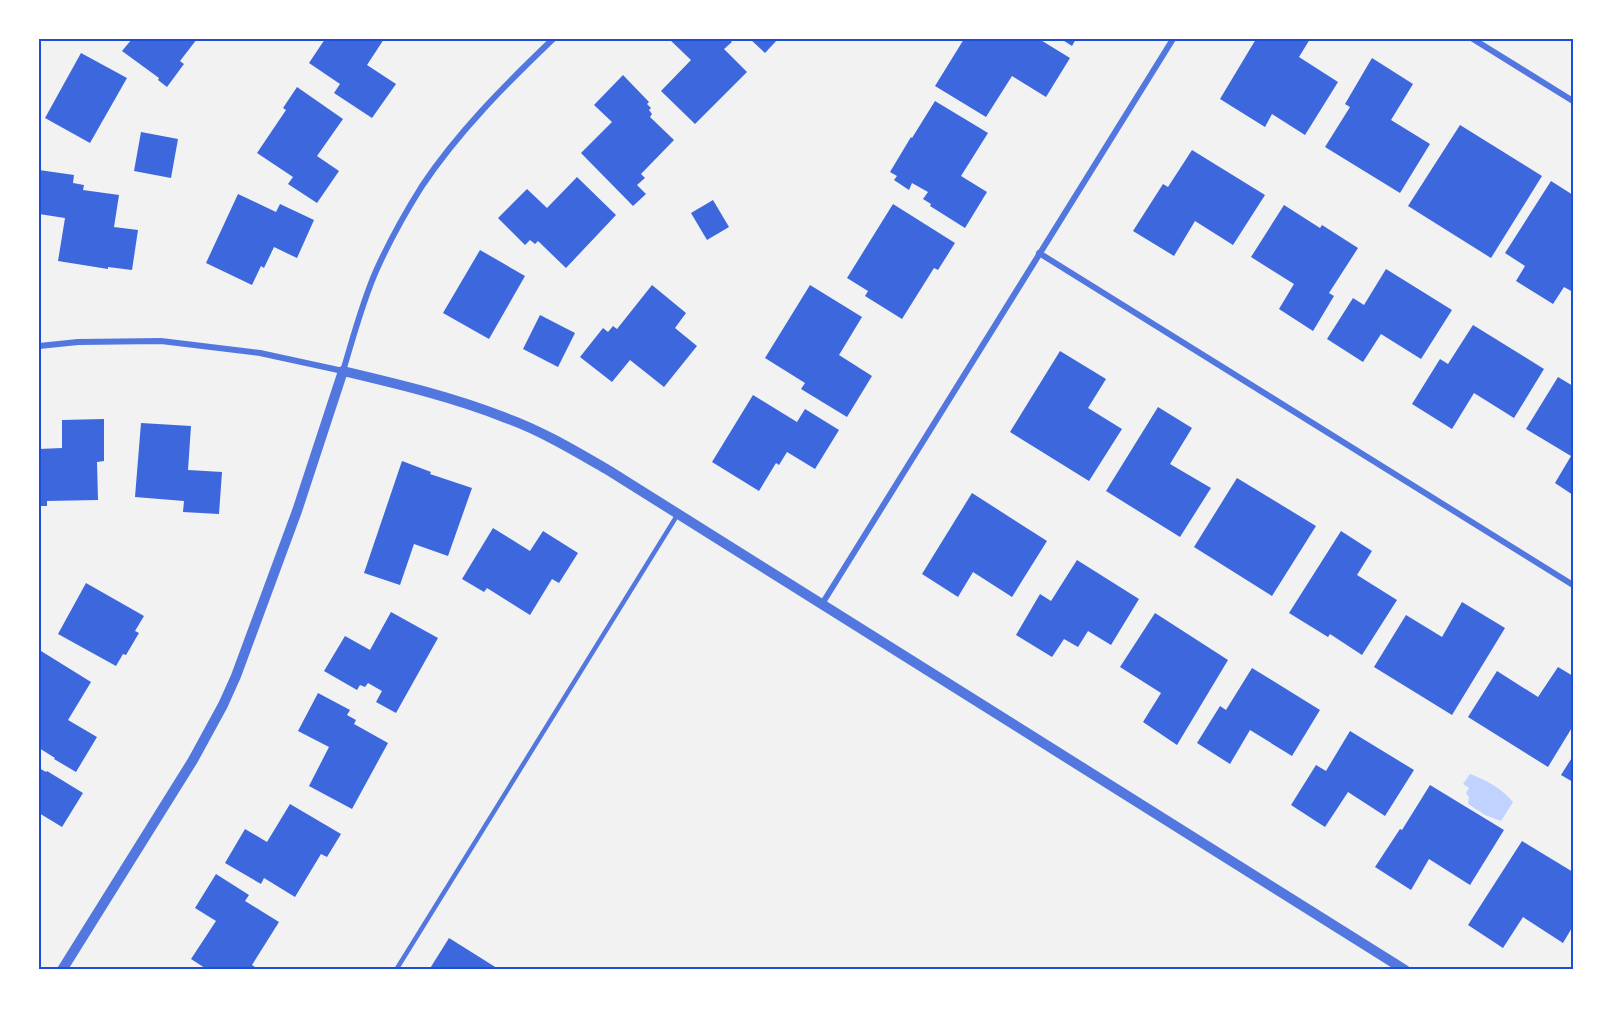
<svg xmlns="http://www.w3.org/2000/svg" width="1612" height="1009" viewBox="0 0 1612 1009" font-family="'Source Sans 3',sans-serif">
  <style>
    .water { fill: #bfd3fe }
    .building { fill: #3d67dc }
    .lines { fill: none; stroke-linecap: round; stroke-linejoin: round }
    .service { stroke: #5277de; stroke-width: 4.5 }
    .minor { stroke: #5277de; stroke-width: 6 }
    .tertiary { stroke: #5277de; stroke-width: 10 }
    .neatline { fill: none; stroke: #1d4ed8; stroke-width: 2 }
  </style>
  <rect width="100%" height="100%" fill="#f2f2f2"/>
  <path class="water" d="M 1470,774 C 1486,780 1501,788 1513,802 L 1501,821 L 1485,815 L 1468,804 L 1469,797 L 1466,793 L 1469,788 L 1463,784 Z"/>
  <g class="building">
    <path d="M 132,39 L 197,39 L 180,61 L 184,64 L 167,87 L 158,80 L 159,78 L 122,51 Z"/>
    <path d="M 325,39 L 384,39 L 367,65 L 396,84 L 372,118 L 334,93 L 340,84 L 309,63 Z"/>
    <path d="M 669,39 L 729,39 L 732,42 L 724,49 L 747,72 L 695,124 L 661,91 L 691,60 Z"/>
    <path d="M 750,39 L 778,39 L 765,53 Z"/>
    <path d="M 964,39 L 1039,39 L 1070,58 L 1046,97 L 1012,76 L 986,117 L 935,86 Z"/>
    <path d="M 1061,39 L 1076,39 L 1072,46 Z"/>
    <path d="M 1256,39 L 1310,39 L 1299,57 L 1338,82 L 1305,135 L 1272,114 L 1265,127 L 1220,99 Z"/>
    <path d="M 81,53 L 127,78 L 90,143 L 45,118 Z"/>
    <path d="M 1372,58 L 1413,84 L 1391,120 L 1430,144 L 1400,193 L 1325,147 L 1350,107 L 1345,104 Z"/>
    <path d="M 623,75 L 649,102 L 647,104 L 651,108 L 649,110 L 652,114 L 650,117 L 674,140 L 641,174 L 645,178 L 637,185 L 646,194 L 633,206 L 581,153 L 612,122 L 594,105 Z"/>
    <path d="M 297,87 L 343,119 L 317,156 L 339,171 L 317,203 L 288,184 L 293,177 L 257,153 L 286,110 L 283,108 Z"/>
    <path d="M 935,101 L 988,133 L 961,176 L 987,192 L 965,228 L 930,206 L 931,204 L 923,199 L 928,192 L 912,183 L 909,190 L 894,180 L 897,176 L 890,172 L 911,137 L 912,138 Z"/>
    <path d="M 1460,125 L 1542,176 L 1491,258 L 1408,206 Z"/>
    <path d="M 141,132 L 178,139 L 171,178 L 134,171 Z"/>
    <path d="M 1192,150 L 1265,195 L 1233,245 L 1195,221 L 1174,256 L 1133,231 L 1163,184 L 1168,187 Z"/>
    <path d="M 39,170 L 74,175 L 73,183 L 84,185 L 83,190 L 119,195 L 114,227 L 138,230 L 132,270 L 108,267 L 108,269 L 58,261 L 65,218 L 39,214 Z"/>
    <path d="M 577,177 L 616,215 L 566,268 L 538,241 L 535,244 L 530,240 L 525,245 L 498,218 L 527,189 L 547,208 Z"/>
    <path d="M 1551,181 L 1573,195 L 1573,292 L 1564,287 L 1553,304 L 1516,281 L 1525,266 L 1505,253 Z"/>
    <path d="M 238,194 L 276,212 L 280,204 L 314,220 L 297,258 L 274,247 L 264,268 L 261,266 L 252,285 L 206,263 Z"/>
    <path d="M 713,200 L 729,227 L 707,240 L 691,213 Z"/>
    <path d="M 893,204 L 955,243 L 938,270 L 934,268 L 902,319 L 865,296 L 868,291 L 847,278 Z"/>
    <path d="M 1284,205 L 1320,228 L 1322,225 L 1358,248 L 1329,293 L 1334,296 L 1313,331 L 1279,309 L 1294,284 L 1251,257 Z"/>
    <path d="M 480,250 L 525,276 L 489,339 L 443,313 Z"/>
    <path d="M 1386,269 L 1452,310 L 1421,359 L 1381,334 L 1363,362 L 1327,339 L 1353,298 L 1364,305 Z"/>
    <path d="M 652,285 L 686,313 L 675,328 L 697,346 L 664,387 L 630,360 L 612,382 L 580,357 L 603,328 L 608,332 L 613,326 L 617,329 Z"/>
    <path d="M 810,285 L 862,317 L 839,355 L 872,376 L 847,417 L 801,389 L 805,383 L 765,358 Z"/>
    <path d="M 540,315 L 575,333 L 558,367 L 523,349 Z"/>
    <path d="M 1473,325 L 1544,369 L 1514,418 L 1474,393 L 1452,429 L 1412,404 L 1440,359 L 1448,364 Z"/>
    <path d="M 1060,351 L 1106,379 L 1088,408 L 1122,429 L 1089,481 L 1010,432 Z"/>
    <path d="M 1558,377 L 1573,386 L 1573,495 L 1555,483 L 1571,456 L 1526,429 Z"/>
    <path d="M 753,395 L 797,422 L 805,409 L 839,430 L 815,469 L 787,452 L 779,465 L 776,463 L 759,491 L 712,462 Z"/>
    <path d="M 1158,407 L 1192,428 L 1170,464 L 1211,488 L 1180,537 L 1106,491 Z"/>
    <path d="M 104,419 L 104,461 L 97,462 L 98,500 L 47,501 L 47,506 L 39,506 L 39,449 L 62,448 L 62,420 Z"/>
    <path d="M 141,423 L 191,426 L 188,470 L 222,472 L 219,514 L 183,512 L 184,501 L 135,497 Z"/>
    <path d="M 402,461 L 431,472 L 430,474 L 472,488 L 448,556 L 414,544 L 400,585 L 364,573 Z"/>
    <path d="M 1237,478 L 1316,526 L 1272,596 L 1194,547 Z"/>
    <path d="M 972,493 L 1047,541 L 1012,597 L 973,572 L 958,597 L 922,574 Z"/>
    <path d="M 493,528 L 530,551 L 543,531 L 578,553 L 559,583 L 552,579 L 530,615 L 487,588 L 484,592 L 462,579 Z"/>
    <path d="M 1341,531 L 1372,551 L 1357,575 L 1397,600 L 1362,655 L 1330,634 L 1328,637 L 1289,613 Z"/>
    <path d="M 1077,560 L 1139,599 L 1111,645 L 1088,631 L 1078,647 L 1064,639 L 1052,657 L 1016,635 L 1040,594 L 1051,601 Z"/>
    <path d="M 86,583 L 144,616 L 135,631 L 139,633 L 126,655 L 123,654 L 116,666 L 58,634 Z"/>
    <path d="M 1462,602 L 1505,628 L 1452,715 L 1374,667 L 1406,615 L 1442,637 Z"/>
    <path d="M 391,612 L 438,638 L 396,713 L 376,702 L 382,691 L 368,683 L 365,687 L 360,685 L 357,690 L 324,671 L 345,636 L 370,650 Z"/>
    <path d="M 1155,613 L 1228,660 L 1177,745 L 1143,722 L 1161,693 L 1120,667 Z"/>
    <path d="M 41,651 L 91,682 L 68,720 L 97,737 L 76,772 L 54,759 L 55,758 L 39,748 L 39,655 Z"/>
    <path d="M 1558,667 L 1573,676 L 1573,726 L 1548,767 L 1468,717 L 1497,671 L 1538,697 Z"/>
    <path d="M 1252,668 L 1320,710 L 1292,756 L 1250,730 L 1230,764 L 1197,743 L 1220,706 L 1226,710 Z"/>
    <path d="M 318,693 L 350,710 L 347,715 L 356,720 L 354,724 L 388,743 L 352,809 L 309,786 L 329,747 L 298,731 Z"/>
    <path d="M 1350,731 L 1414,770 L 1385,816 L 1348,792 L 1325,827 L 1291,805 L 1316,765 L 1326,771 Z"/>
    <path d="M 1573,756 L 1573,782 L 1561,775 Z"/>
    <path d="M 39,768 L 46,772 L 47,771 L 83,793 L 62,827 L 39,813 Z"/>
    <path d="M 1430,785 L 1504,830 L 1470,885 L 1429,859 L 1411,890 L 1375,867 L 1400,829 L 1402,830 Z"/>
    <path d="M 290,804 L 341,834 L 327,857 L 321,854 L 295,897 L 264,878 L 261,884 L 225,863 L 245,829 L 267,842 Z"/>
    <path d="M 1522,841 L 1573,872 L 1573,926 L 1563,943 L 1523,917 L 1503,948 L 1468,925 Z"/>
    <path d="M 216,874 L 249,895 L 245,901 L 279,922 L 252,965 L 259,970 L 208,970 L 191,959 L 216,921 L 195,908 Z"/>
    <path d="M 449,938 L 500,970 L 429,970 Z"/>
  </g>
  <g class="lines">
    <path class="service" d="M 396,970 L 678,514"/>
    <g class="minor">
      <path d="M 1473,39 L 1573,101"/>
      <path d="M 1039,253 L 1573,585"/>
      <path d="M 39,346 L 78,342 L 161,341 L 260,353 L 343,371 C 353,338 362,303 376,271 C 389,242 405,213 422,186 C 458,132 506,84 553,39"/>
      <path d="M 822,604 L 1173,39"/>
    </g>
    <path class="tertiary" d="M 62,970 L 193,760 L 223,705 L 236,676 L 297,511 L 343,371 C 398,384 453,397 506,418 C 542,431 575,451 608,470 L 1405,970"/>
  </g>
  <rect width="1612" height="1009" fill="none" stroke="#ffffff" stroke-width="81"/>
  <rect x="40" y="40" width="1532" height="928" class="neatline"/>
</svg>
